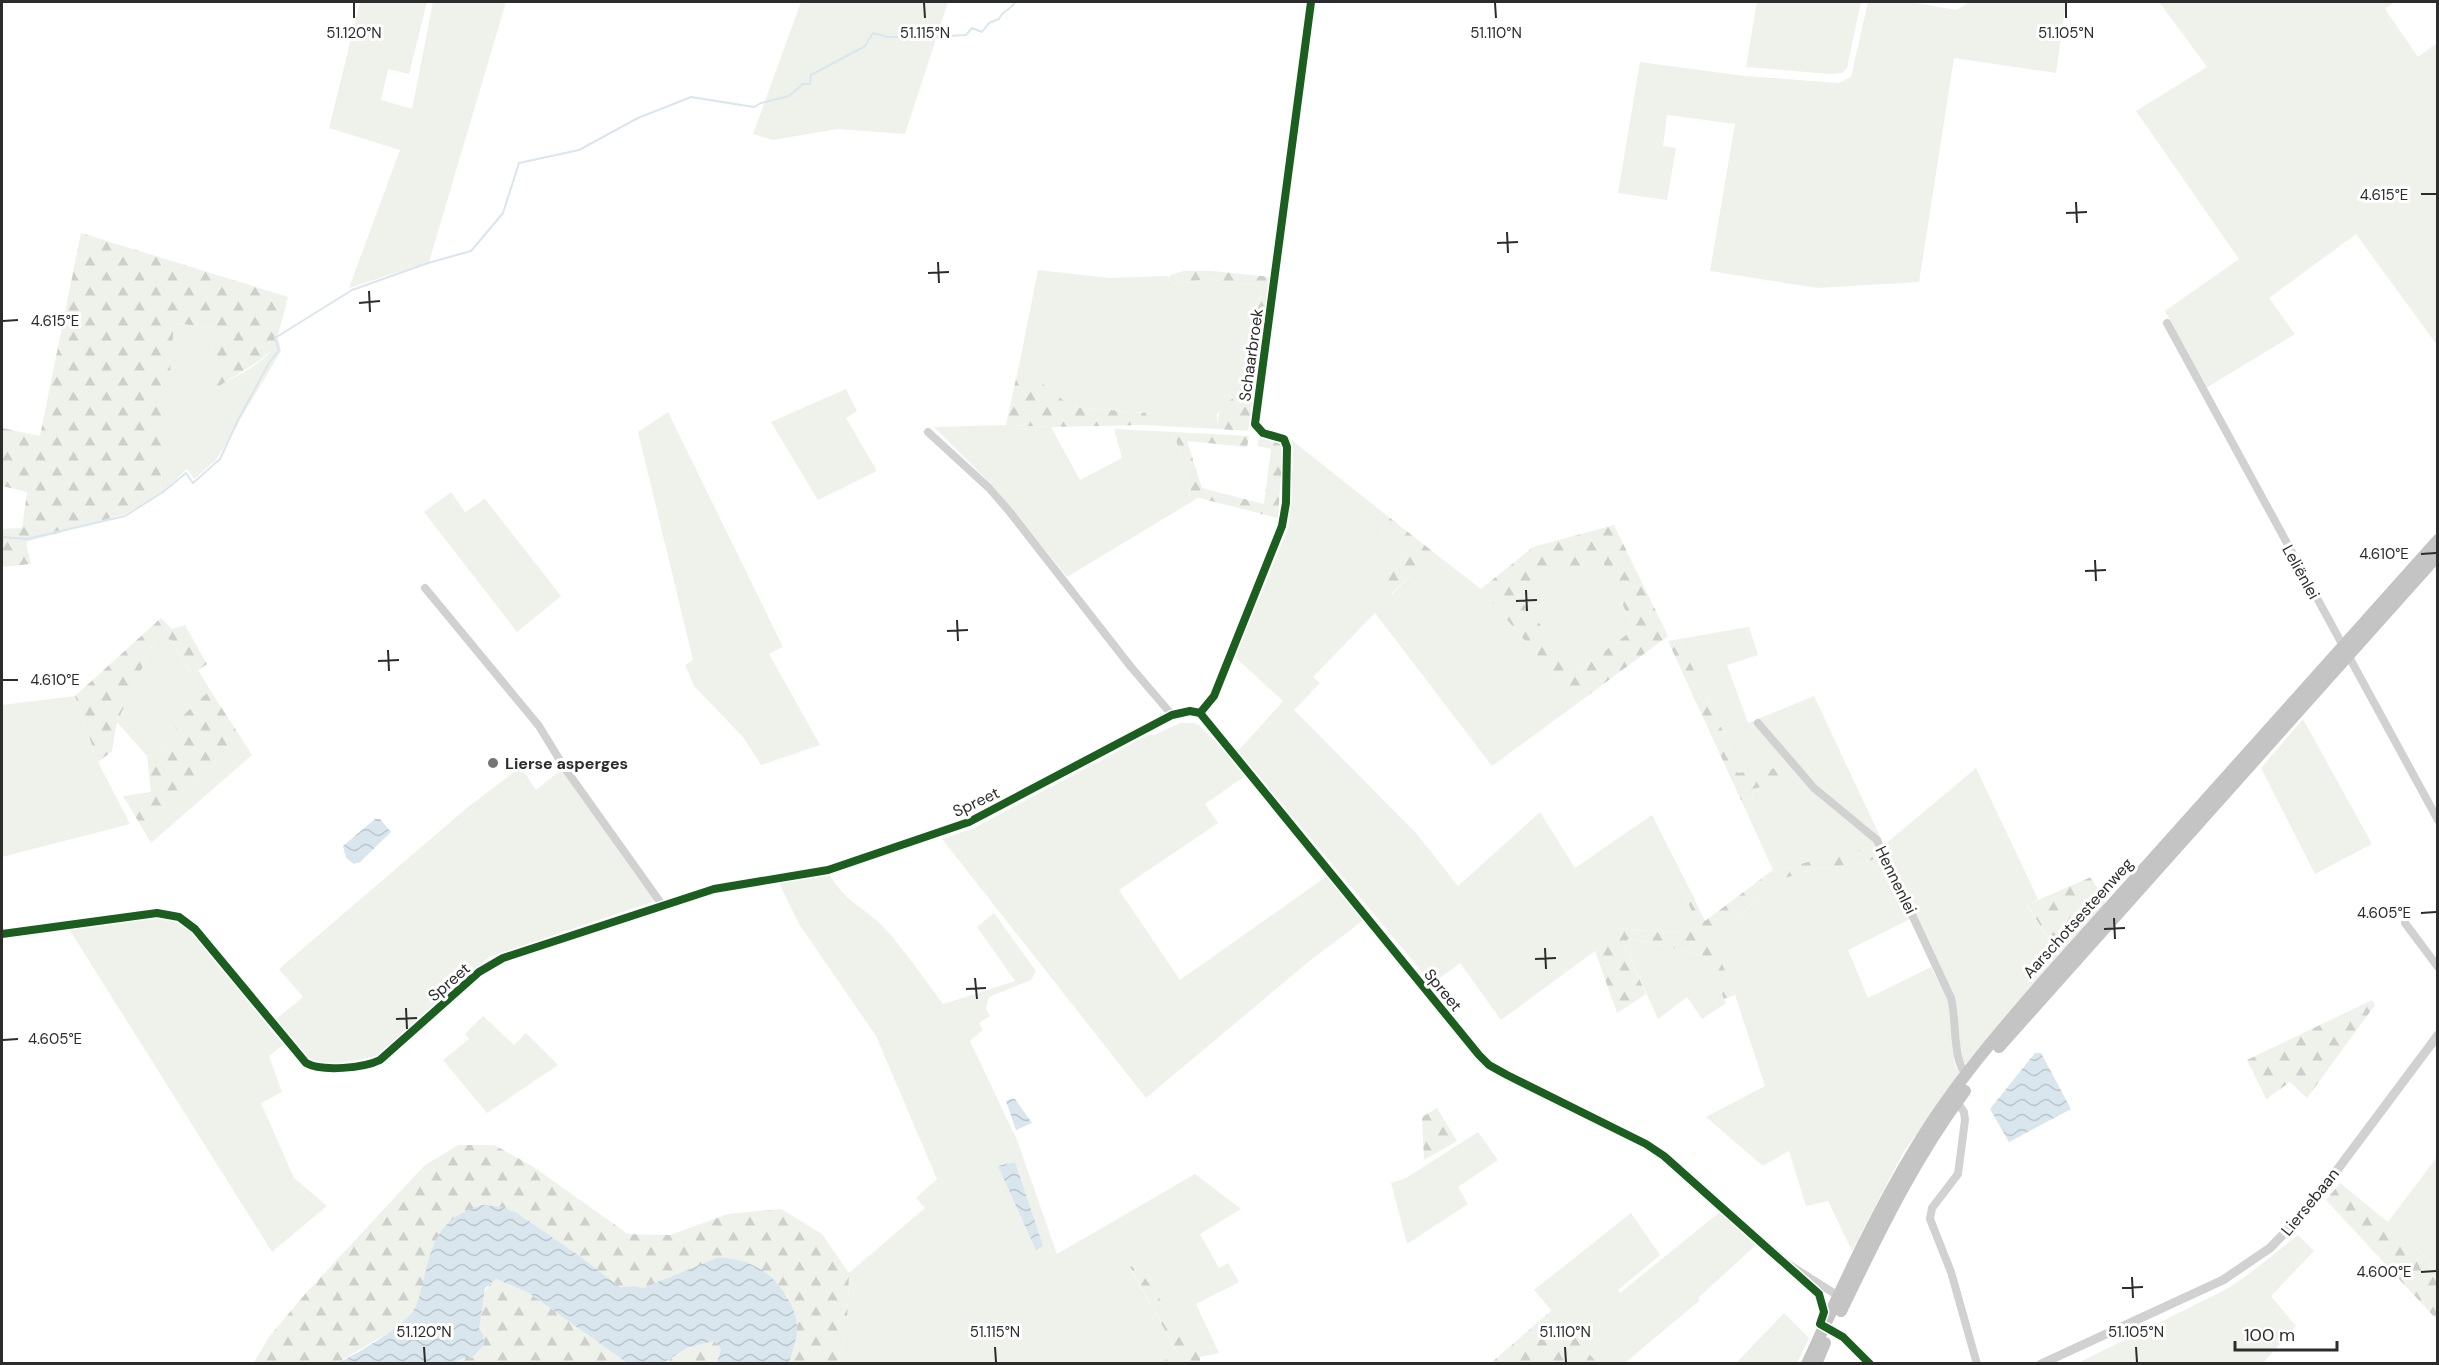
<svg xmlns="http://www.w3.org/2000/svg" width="2439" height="1365" viewBox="0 0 2439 1365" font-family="'DM Sans',sans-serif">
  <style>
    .green { fill: #eff2eb }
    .forest { fill: url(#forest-firs); fill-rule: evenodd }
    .water { fill: url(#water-waves) }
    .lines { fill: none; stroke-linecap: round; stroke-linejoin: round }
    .stream { stroke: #d9e6ee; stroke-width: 2 }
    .minor { stroke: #d1d1d1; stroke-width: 8 }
    .tertiary { stroke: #d1d1d1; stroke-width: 9 }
    .primary { stroke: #c4c4c4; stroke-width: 12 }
    .cycleway-casing { stroke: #fff; stroke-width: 11 }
    .cycleway { stroke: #1b5e20; stroke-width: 8 }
    .ticks { fill: none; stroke: #2c2c2c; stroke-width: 2 }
    .poi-dot { fill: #767676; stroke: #fff; stroke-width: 2 }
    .labels { text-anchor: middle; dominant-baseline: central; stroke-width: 6; stroke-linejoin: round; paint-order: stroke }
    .street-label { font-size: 16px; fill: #2c2c2c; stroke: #fff }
    .poi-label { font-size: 16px; font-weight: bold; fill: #2c2c2c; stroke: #fff; text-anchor: start }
    .ticks-label { font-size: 15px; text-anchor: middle; fill: #2c2c2c; stroke: #fff; stroke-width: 6; stroke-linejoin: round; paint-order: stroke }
  </style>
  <defs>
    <pattern id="forest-firs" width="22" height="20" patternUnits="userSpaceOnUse" patternTransform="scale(1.5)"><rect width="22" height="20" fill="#eff2eb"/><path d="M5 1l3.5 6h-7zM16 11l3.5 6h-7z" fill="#cdd0ca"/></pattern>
    <pattern id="water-waves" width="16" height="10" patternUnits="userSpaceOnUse" patternTransform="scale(1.5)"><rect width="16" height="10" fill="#d9e6ee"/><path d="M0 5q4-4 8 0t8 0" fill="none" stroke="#bac5cc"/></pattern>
  </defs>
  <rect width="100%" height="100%" fill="#fff"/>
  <g class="green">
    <path d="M 360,2 L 427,2 L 409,74 L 388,69 L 381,100 L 412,109 L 433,2 L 506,2 L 429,262 L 349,288 L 400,150 L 329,128 Z"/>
    <path d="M 801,2 L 948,2 L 905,134 L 837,129 L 773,140 L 753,134 Z"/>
    <path d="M 1757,2 L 1861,2 L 1847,68 L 1842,73 L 1830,74 L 1746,67 Z"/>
    <path d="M 1868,2 L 1910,2 L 1956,10 L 1970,2 L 2066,2 L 2056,73 L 1954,58 L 1919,282 L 1817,288 L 1710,271 L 1735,124 L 1667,115 L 1663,146 L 1676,148 L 1667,200 L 1618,193 L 1640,62 L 1745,76 L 1839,83 L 1851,77 Z"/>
    <path d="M 2159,2 L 2394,2 L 2385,9 L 2418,57 L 2437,43 L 2437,345 L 2356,234 L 2269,298 L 2295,334 L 2206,388 L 2165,311 L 2239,259 L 2136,111 L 2207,67 Z"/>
    <path d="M 1038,270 L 1109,278 L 1168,276 L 1173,285 L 1206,279 L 1261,286 L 1247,391 L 1237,396 L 1217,414 L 1218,429 L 1146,425 L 1146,413 L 1072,407 L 1019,366 Z"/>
    <path d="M 173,323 L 213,328 L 212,390 C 233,377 272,362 278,337 L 281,351 L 216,460 L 194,479 L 187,469 L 160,494 Z"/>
    <path d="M 846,389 L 857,411 L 846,418 L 877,471 L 818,500 L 771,422 Z"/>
    <path d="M 668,412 L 783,647 L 769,654 L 820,745 L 761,765 L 743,737 L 694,686 L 685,665 L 693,660 L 638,432 Z"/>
    <path d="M 1006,425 L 1051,427 L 1080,480 L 1122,458 L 1114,429 L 1174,432 L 1191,496 L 1198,498 L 1067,577 L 993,486 L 934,427 Z"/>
    <path d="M 1289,438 L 1390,518 L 1382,531 L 1406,554 L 1381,582 L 1392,595 L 1419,566 L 1436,564 L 1441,558 L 1481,589 L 1578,703 L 1492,766 L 1375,613 L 1313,677 L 1320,683 L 1294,710 L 1416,833 L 1458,886 L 1540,812 L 1575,868 L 1652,815 L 1690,890 L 1684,894 L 1700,928 L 1670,933 L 1620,928 L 1595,951 L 1501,1020 L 1460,963 L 1432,984 L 1238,751 L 1283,701 L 1235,657 L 1289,526 L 1293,457 Z"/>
    <path d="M 451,492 L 465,512 L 485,499 L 561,596 L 517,632 L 424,512 Z"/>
    <path d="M 1600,556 L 1634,629 L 1578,671 L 1517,596 L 1558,570 L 1565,576 Z"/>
    <path d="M 1749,627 L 1758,655 L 1727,665 L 1748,723 L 1814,696 L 1884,845 L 1976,768 L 2038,899 L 2027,906 L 2060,956 L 1964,1066 L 1961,1056 L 1957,1007 L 1884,845 L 1811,861 L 1774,872 L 1741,800 L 1753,797 L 1752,789 L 1801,779 L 1791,766 L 1738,774 L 1726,755 L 1730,746 L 1679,639 Z"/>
    <path d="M 157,636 L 171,640 L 191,674 L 198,670 L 210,690 L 174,724 L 178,732 L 166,749 L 147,756 L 117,722 Z"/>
    <path d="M 75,696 L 98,762 L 130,824 L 2,857 L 2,705 Z"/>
    <path d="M 2303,719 L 2372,844 L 2315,874 L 2261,768 Z"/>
    <path d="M 1180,723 L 1194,723 L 1200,726 L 1248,774 L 1205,804 L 1218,823 L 1119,890 L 1180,980 L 1330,874 L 1365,919 L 1307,963 L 1146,1098 L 942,839 L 974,828 L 1148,735 L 1154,735 Z"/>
    <path d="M 243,741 L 252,755 L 151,843 L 141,826 Z"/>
    <path d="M 521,767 L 536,790 L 562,769 L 655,901 L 489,957 L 376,1056 C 364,1059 325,1067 315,1062 C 299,1055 286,1033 275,1020 L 303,997 L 279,969 L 468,807 Z"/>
    <path d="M 1883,856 L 1910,919 L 1848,950 L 1868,998 L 1931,967 L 1948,999 L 1955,1066 L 1960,1073 L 1903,1153 L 1852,1251 L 1828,1201 L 1806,1206 L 1789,1151 L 1763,1166 L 1706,1117 L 1765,1086 L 1735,995 L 1714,947 L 1723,929 L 1778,883 L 1778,880 L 1812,870 L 1866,862 Z"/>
    <path d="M 829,874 C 846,904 869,909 889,933 C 908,955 925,980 943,1004 L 1015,981 L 977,927 L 994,913 L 1036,971 L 1031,980 L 989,997 L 986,1009 L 990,1016 L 979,1023 L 983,1030 L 970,1041 L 1017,1140 L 1057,1254 L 1195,1174 L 1241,1209 L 1200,1234 L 1219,1268 L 1228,1263 L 1239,1282 L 1196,1304 L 1219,1353 L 1200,1357 L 1135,1265 L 1130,1268 L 1178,1354 L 1159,1363 L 837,1363 L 847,1326 L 849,1273 L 925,1208 L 916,1198 L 937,1179 L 876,1036 L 799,924 L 778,881 Z"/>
    <path d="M 162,918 L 170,918 L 190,928 L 283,1045 L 269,1056 L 282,1092 L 261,1103 L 294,1178 L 327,1206 L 272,1252 L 69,929 Z"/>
    <path d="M 1627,939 L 1667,946 L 1706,957 L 1726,1003 L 1702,1019 L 1687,997 L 1658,1019 L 1624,944 Z"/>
    <path d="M 483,1016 L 514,1045 L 526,1033 L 558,1065 L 487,1113 L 443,1060 L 469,1039 L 465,1034 Z"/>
    <path d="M 1478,1132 L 1498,1160 L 1458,1187 L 1468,1204 L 1407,1244 L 1391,1183 L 1406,1178 Z"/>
    <path d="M 2437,1157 L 2438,1158 L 2437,1268 L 2388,1222 Z"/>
    <path d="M 1721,1211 L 1757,1244 L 1698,1298 L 1700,1300 L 1625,1363 L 1597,1363 L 1534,1290 L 1631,1213 L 1660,1255 L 1618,1290 L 1620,1293 Z"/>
    <path d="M 2298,1235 L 2314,1251 L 2271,1296 L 2296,1326 L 2263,1363 L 2078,1363 L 2227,1289 L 2249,1274 Z"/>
    <path d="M 1784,1313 L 1809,1338 L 1797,1363 L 1736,1363 Z"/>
  </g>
  <g class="forest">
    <path d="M 81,233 L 288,297 L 275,347 L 259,361 L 211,391 L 213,328 L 174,323 L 160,494 L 125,514 L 26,542 L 31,564 L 2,567 L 2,529 L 22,528 L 27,492 L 2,486 L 2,428 L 40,436 Z"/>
    <path d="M 1183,271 L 1212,271 L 1271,277 L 1248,431 L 1218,429 C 1217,403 1227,402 1247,391 L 1261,286 L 1206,279 L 1172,285 L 1169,276 Z"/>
    <path d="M 1019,365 L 1072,407 L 1146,413 L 1146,425 L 1051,427 L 1006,425 Z"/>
    <path d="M 1174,432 L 1249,436 L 1247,447 L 1187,441 L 1202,488 L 1264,504 L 1271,449 L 1258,446 L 1258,439 L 1273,440 L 1283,446 L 1278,518 L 1191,496 Z"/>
    <path d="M 1390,518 L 1441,558 L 1436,564 L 1419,566 L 1391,595 L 1381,582 L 1406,554 L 1382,531 Z"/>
    <path d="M 1614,525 L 1668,636 L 1578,703 L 1481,589 L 1533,547 ZM 1600,556 L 1634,629 L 1578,671 L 1517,596 L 1558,570 L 1565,576 Z"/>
    <path d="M 161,618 L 172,629 L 185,625 L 207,664 L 192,675 L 171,640 L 157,636 L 117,722 L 112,751 L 98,762 L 75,696 Z"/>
    <path d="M 1679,639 L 1730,746 L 1726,755 L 1738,773 L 1791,766 L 1802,779 L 1752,789 L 1753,797 L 1741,800 L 1668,641 Z"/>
    <path d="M 210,690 L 243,741 L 141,826 L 123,796 L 151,792 L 147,756 L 166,749 L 178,732 L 174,724 Z"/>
    <path d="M 1878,846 L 1883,856 L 1866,862 L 1812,870 L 1778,880 L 1779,882 L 1723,929 L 1715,947 L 1735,995 L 1724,999 L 1706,957 L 1667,946 L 1628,939 L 1624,944 L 1646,994 L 1617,1013 L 1595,951 L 1620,928 L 1670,933 L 1699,928 L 1684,893 L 1690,890 L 1705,921 L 1773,870 L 1774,872 L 1811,861 Z"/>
    <path d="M 2091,877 L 2106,904 L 2060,956 L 2027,905 Z"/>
    <path d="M 2372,1000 L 2375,1005 L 2307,1098 L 2290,1082 L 2266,1099 L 2247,1060 Z"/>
    <path d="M 1437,1108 L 1457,1141 L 1424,1160 L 1422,1117 Z"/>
    <path d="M 458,1145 L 494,1145 L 532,1166 L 628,1234 L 670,1235 L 728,1214 L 781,1209 L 822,1234 L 849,1273 L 847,1326 L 837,1363 L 789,1363 L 797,1326 L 787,1295 L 673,1278 L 643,1288 L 635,1286 L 620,1287 L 581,1257 L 517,1213 L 436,1240 L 417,1305 L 403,1324 L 337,1363 L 253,1364 L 269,1337 L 306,1293 L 424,1166 Z"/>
    <path d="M 2340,1183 L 2388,1222 L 2437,1268 L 2437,1320 L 2326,1200 Z"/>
    <path d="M 1136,1265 L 1200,1357 L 1200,1363 L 1159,1363 L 1178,1354 L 1130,1267 Z"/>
    <path d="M 496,1279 L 529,1293 L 627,1363 L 451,1364 L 464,1358 L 472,1358 L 484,1345 C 483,1338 480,1333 479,1327 C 477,1310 482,1287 496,1279 Z"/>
    <path d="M 1552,1310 L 1597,1363 L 1491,1363 Z"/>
    <path d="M 714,1341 L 721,1349 L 717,1363 L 663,1364 L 687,1348 Z"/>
  </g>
  <g class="water">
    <path d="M 375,819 L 380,819 L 391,832 L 360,862 L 354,864 L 346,858 L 343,846 Z"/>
    <path d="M 2035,1053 L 2041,1053 L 2071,1109 L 2009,1142 L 1990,1109 Z"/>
    <path d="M 1010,1099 L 1015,1099 L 1032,1123 L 1016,1130 L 1006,1101 Z"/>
    <path d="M 1015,1162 L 1043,1246 L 1036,1250 L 998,1166 Z"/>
    <path d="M 482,1205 L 502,1207 L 517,1213 L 581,1257 L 620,1287 L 635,1286 L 643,1288 L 717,1258 C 750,1257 778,1275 791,1305 C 794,1311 797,1320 797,1327 C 797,1339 792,1352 789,1363 L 717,1363 L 721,1349 L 714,1341 L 687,1348 L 663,1363 L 627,1363 L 529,1293 L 496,1279 L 485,1288 L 479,1328 L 483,1335 L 484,1345 L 472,1358 L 464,1358 L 451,1364 L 337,1363 C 357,1354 401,1328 413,1311 C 418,1304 420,1294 422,1285 C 433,1243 436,1219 482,1205 Z"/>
  </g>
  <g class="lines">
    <path class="stream" d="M 2,537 L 27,539 L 125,516 L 163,492 L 186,473 L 193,483 L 220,459 L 239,418 L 269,363 L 279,350 L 275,338 L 352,290 L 428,263 L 471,251 L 503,213 L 519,163 L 579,150 L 638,118 L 691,97 L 754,107 L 761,103 L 789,96 L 803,84 L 810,84 L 811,75 L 865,46 L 873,33 L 888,37 L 910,37 L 918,40 L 929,37 L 966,35 L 972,28 L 982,32 L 989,23 L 999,19 C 1003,9 1013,9 1015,2"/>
    <g class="minor">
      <path d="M 2167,323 L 2438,820"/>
      <path d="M 928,432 L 989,488 L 1009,511 L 1131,667 L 1172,715"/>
      <path d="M 425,588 L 539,726 L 564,767 L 663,906"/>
      <path d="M 1200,713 L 1214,696 L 1282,526 L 1286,503 L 1287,447 L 1284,439 L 1263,433 L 1255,424 L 1311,2"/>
      <path d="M 1758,723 L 1814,788 L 1877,840 L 1951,998 C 1957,1019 1952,1062 1967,1075"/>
      <path d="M 2405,923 L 2438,967"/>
      <path d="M 2,934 L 157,913 L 179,917 L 195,929 L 306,1063 C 322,1072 364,1068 380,1060 L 479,972 L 503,958 L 714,889 L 828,870 L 969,822 L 1172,715 L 1190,711 L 1200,713 L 1479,1055 L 1489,1065 L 1655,1150 L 1788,1264 L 1840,1297"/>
      <path d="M 1957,1102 L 1964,1112 L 1965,1120 L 1958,1174 L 1932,1208 L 1930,1219 L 1951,1272 L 1977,1364"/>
      <path d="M 1843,1337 L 1870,1364"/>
    </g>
    <path class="tertiary" d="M 2041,1364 L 2223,1280 L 2270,1248 L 2308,1209 L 2438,1035"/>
    <g class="primary">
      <path d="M 1999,1047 L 2438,555"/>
      <path d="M 1841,1311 C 1878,1235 1914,1159 1965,1091"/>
      <path d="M 1807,1364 C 1841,1290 1874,1216 1916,1147 C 1953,1085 2001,1030 2048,976 L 2438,540"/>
      <path d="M 1816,1364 L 1825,1343"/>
    </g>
    <defs>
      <g id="cycleway">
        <path d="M 1200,713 L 1214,696 L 1282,526 L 1286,503 L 1287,447 L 1284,439 L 1263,433 L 1255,424 L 1311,2"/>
        <path d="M 2,934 L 157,913 L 179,917 L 195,929 L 306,1063 C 322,1072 364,1068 380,1060 L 479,972 L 503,958 L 714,889 L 828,870 L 969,822 L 1172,715 L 1190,711 L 1200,713 L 1479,1055 L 1489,1065 L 1507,1075 L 1646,1144 L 1664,1156 L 1819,1294 L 1824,1312 L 1820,1324 L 1843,1337 L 1870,1364"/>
      </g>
    </defs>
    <use href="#cycleway" class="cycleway-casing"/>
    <use href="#cycleway" class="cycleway"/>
  </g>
  <path class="ticks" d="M 354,3 L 354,18M 924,3 L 925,18M 1495,3 L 1496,18M 2066,3 L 2066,18M 2421,194 L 2436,194M 2076,202 L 2077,223M 2066,213 L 2087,212M 1507,232 L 1508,253M 1497,243 L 1518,242M 938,262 L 939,283M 928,273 L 949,272M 369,291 L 370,312M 359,303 L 380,301M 3,321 L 18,320M 2421,554 L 2436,553M 2095,560 L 2096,581M 2085,571 L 2106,570M 1526,590 L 1527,611M 1516,601 L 1537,600M 957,620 L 958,641M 947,631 L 968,630M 388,650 L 389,671M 378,661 L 399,660M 3,680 L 18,680M 2421,913 L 2436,912M 2114,918 L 2115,939M 2104,929 L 2125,928M 1545,948 L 1546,969M 1535,959 L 1556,958M 975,978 L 977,999M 966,989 L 986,988M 406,1008 L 407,1029M 396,1019 L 417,1018M 3,1040 L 18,1039M 2421,1272 L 2436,1271M 2132,1277 L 2133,1298M 2122,1288 L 2143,1287M 424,1347 L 425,1362M 995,1347 L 996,1362M 1565,1347 L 1566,1362M 2136,1347 L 2137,1362"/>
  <circle class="poi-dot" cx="493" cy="763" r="6"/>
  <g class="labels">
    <g class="street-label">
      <text transform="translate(1251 355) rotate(-82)">Schaarbroek</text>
      <text transform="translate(2301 572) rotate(61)">Leliënlei</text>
      <text transform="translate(976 802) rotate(-25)">Spreet</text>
      <text transform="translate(1896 880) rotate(64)">Hennenlei</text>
      <text transform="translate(2078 918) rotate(-48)">Aarschotsesteenweg</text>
      <text transform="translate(449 982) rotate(-41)">Spreet</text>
      <text transform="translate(1443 990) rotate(51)">Spreet</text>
      <text transform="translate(2310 1202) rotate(-51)">Liersebaan</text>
    </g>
    <g class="poi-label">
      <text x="505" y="763">Lierse asperges</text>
    </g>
  </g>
  <g class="ticks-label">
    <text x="354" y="38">51.120°N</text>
    <text x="925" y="38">51.115°N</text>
    <text x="1496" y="38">51.110°N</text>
    <text x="2066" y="38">51.105°N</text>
    <text x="2384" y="200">4.615°E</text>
    <text x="55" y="326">4.615°E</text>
    <text x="2384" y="559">4.610°E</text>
    <text x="55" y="685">4.610°E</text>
    <text x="2384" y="918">4.605°E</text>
    <text x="55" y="1044">4.605°E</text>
    <text x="2384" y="1277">4.600°E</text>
    <text x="424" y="1337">51.120°N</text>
    <text x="995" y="1337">51.115°N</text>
    <text x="1565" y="1337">51.110°N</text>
    <text x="2136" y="1337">51.105°N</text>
  </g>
  <rect width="2439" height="1365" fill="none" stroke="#2c2c2c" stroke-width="6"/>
  <path d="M2235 1341v9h102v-9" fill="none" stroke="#2c2c2c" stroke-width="3"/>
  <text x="2244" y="1341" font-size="18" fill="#2c2c2c" stroke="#ffffff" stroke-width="4.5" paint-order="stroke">100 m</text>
</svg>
